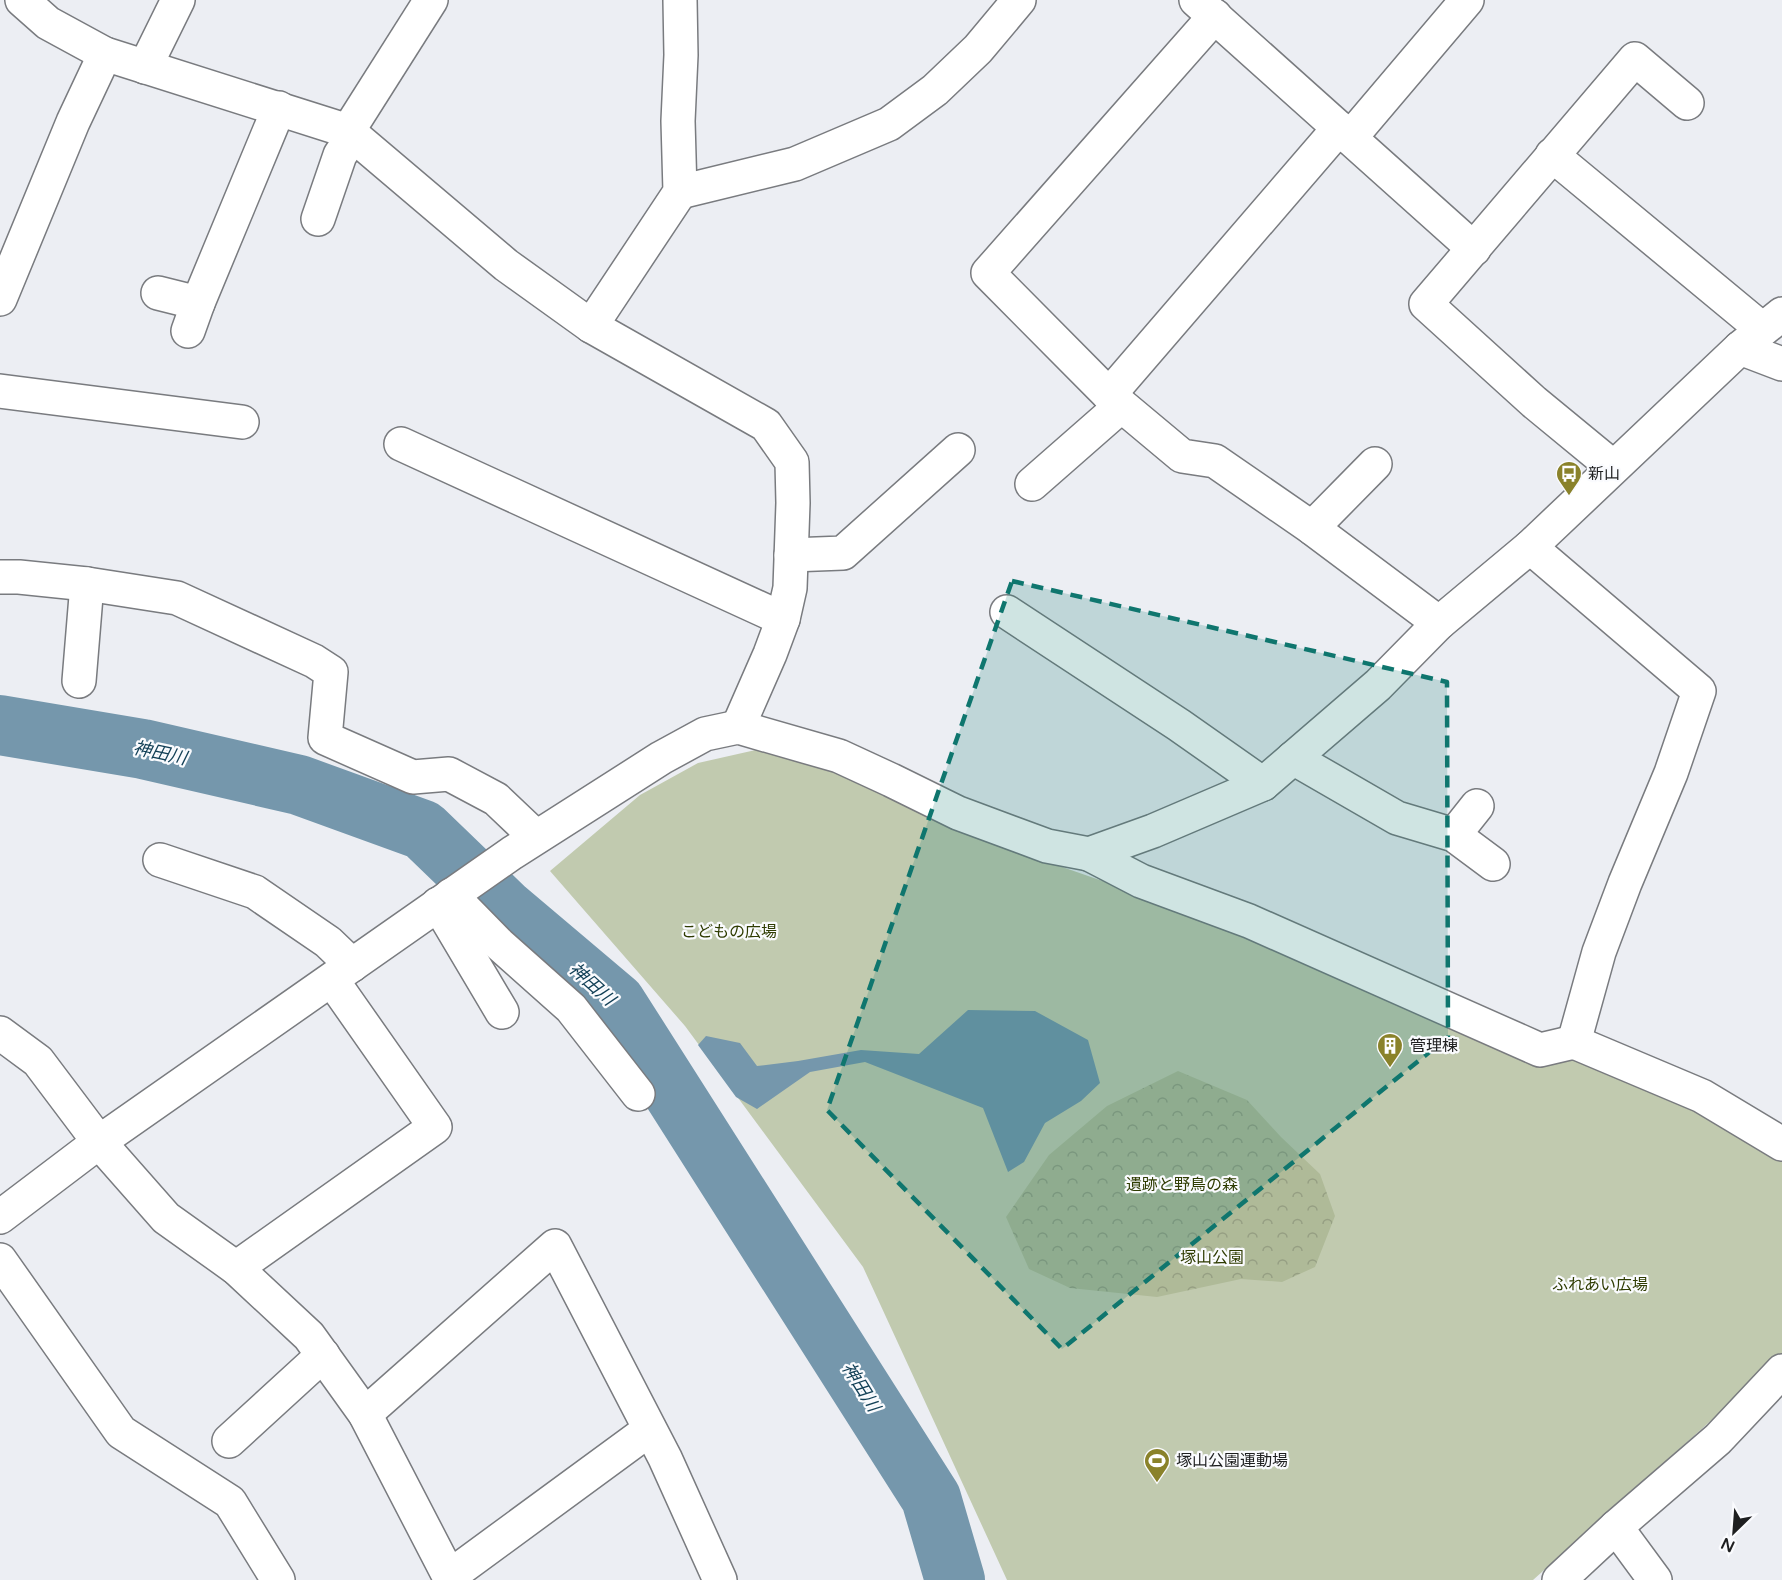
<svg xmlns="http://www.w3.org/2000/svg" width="1782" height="1580" viewBox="0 0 1782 1580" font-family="'Varela Round','Noto Sans JP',sans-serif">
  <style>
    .green { fill: #c1caaf }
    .forest { fill: url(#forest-crowns) }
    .water { fill: #7597ac }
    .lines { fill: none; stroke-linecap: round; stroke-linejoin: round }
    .river { stroke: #7597ac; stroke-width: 60 }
    .minor-casing { stroke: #797b7f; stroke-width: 36 }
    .minor { stroke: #fff; stroke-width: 33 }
    .marked { fill: #0f766e; fill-opacity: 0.2; stroke: #0f766e; stroke-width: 4.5; stroke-dasharray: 12 8; stroke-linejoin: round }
    .labels { text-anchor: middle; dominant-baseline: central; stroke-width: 4.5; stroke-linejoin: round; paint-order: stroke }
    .poi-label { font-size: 16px; fill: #1e1f20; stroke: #fafbfe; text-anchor: start }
    .park-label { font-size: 16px; fill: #2f3c02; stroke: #fafbfe }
    .water-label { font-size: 18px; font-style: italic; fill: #113f56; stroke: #fafbfe }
  </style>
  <defs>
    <pattern id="forest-crowns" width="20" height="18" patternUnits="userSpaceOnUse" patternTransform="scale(1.5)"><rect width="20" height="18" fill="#afba98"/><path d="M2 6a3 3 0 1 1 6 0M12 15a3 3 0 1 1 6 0" fill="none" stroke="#969f83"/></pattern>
  </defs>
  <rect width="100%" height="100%" fill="#eceef3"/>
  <path class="green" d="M 760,749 L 806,760 L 1025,854 L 1396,983 L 1689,1105 L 1782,1157 L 1782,1357 L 1533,1580 L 1007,1580 L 863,1267 L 685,1026 L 550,871 L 640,795 L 698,763 Z"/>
  <path class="forest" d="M 1178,1071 L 1247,1100 L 1281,1137 L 1320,1174 L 1335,1216 L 1315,1267 L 1282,1282 L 1241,1279 L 1157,1297 L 1070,1288 L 1029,1269 L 1006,1217 L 1049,1155 L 1107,1106 Z"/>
  <path class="water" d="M 968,1010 L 1035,1011 L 1088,1040 L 1100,1083 L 1081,1101 L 1045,1123 L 1024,1162 L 1008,1172 L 983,1108 L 865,1062 L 810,1072 L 757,1109 L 736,1097 L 698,1045 L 706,1036 L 740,1043 L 757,1066 L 798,1061 L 861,1050 L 919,1054 Z"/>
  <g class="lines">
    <path class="river" d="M 0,725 L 143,749 L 299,785 L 423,830 L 506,910 L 616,1003 L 931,1498 L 955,1580"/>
    <defs>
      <g id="minor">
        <path d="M 22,0 L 48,23 L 105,54 L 348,131 L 506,265 L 591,326 L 766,425 L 792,462 L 793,503 L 790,588 L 783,619 L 770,654 L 738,727"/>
        <path d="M 1196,0 L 1474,249"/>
        <path d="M 1215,16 L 988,273 L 1109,395 L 1182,456 L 1215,461 L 1312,528 L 1439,623"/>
        <path d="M 145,67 L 178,0"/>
        <path d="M 348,131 L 431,0"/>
        <path d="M 1350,138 L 1467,0"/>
        <path d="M 1552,155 L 1762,329"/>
        <path d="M 680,192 L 795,164 L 889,124 L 935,90 L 978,49 L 1019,0"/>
        <path d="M 318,219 L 340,155 L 353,136"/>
        <path d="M 158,293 L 198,303"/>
        <path d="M 0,299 L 73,122 L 105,54"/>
        <path d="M 591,326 L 680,192 L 678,121 L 681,55 L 680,0"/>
        <path d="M 188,331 L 198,303 L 279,108"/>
        <path d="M 1740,348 L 1782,364"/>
        <path d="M 0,391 L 242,422"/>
        <path d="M 1109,395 L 1339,128"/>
        <path d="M 401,444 L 783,619"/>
        <path d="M 1613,467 L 1534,402 L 1426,304 L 1635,59 L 1687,103"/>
        <path d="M 1032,484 L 1121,406"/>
        <path d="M 1312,528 L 1375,464"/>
        <path d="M 1530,547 L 1699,691 L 1671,773 L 1625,883 L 1599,952 L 1574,1042"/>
        <path d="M 791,555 L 843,553 L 958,450"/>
        <path d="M 0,577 L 19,577 L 87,584 L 177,598 L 314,661 L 331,672 L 325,738 L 413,777 L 449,774 L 496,799 L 536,837"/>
        <path d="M 1007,612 L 1179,725 L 1263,784"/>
        <path d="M 79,681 L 87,584"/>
        <path d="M 1293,758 L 1397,818 L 1454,835 L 1493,864"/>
        <path d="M 1454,835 L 1477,806"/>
        <path d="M 1089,854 L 1141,881 L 1249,921 L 1540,1050 L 1574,1042 L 1702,1096 L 1782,1144"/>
        <path d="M 160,860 L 255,892 L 328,942 L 352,965"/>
        <path d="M 451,895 L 499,944 L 571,1008 L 638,1094"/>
        <path d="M 438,904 L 502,1012"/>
        <path d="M 0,1033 L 38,1061 L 99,1142 L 166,1218 L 236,1268 L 309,1336 L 365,1414 L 451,1580"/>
        <path d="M 0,1217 L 99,1142 L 512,853 L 661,758 L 705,734 L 738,727 L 839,756 L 891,780 L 958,813 L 1047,846 L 1089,854 L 1153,831 L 1263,784 L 1378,685 L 1439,623 L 1530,547 L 1740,348 L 1782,314"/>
        <path d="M 0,1260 L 121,1432 L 230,1502 L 278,1580"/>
        <path d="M 236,1268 L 435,1127 L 332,980"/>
        <path d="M 365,1414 L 555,1246 L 665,1458 L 720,1580"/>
        <path d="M 229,1441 L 323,1355"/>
        <path d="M 1616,1527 L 1655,1580"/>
        <path d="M 450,1576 L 649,1430"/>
        <path d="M 1559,1580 L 1616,1527 L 1718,1439 L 1782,1371"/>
      </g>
    </defs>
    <use href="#minor" class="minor-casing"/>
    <use href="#minor" class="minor"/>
  </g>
  <path class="marked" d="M 1012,581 L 1447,682 L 1448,1037 L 1062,1349 L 827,1110 Z"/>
  <defs>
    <symbol id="bus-pin" viewBox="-11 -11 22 30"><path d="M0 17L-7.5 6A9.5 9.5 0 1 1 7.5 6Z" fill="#8a822a" stroke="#fafbfe"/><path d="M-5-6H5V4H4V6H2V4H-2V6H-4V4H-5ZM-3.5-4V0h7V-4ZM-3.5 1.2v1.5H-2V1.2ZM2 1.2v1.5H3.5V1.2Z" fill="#fff"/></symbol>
    <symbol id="building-pin" viewBox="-11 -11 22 30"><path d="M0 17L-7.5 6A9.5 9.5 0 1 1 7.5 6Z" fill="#8a822a" stroke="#fafbfe"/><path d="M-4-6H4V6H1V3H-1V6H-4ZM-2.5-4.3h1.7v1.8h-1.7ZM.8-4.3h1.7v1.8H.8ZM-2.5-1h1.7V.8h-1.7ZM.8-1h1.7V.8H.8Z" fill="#fff"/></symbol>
    <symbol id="stadium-pin" viewBox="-11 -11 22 30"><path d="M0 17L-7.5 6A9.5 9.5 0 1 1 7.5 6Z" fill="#8a822a" stroke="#fafbfe"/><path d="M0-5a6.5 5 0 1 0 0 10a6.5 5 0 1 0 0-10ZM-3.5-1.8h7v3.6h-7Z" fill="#fff"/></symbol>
  </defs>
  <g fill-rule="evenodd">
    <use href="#bus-pin" x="1554" y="459" width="30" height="40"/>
    <use href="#building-pin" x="1375" y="1031" width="30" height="40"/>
    <use href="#stadium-pin" x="1142" y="1446" width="30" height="40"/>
  </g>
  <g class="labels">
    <g class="poi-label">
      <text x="1588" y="474">新山</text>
      <text x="1410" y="1046">管理棟</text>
      <text x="1176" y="1461">塚山公園運動場</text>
    </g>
    <g class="park-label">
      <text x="729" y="932">こどもの広場</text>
      <text x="1182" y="1185">遺跡と野鳥の森</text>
      <text x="1212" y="1258">塚山公園</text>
      <text x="1600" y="1285">ふれあい広場</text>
    </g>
    <g class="water-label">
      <text transform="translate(160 753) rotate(12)">神田川</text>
      <text transform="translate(592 984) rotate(42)">神田川</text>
      <text transform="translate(861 1387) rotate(58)">神田川</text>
    </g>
  </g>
  <g transform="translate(1734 1532) rotate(205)" stroke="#fafbfe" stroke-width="4.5" paint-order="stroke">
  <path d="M0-4.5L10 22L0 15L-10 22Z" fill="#1e1f20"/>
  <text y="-9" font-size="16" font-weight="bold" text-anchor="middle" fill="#1e1f20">N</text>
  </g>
</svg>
